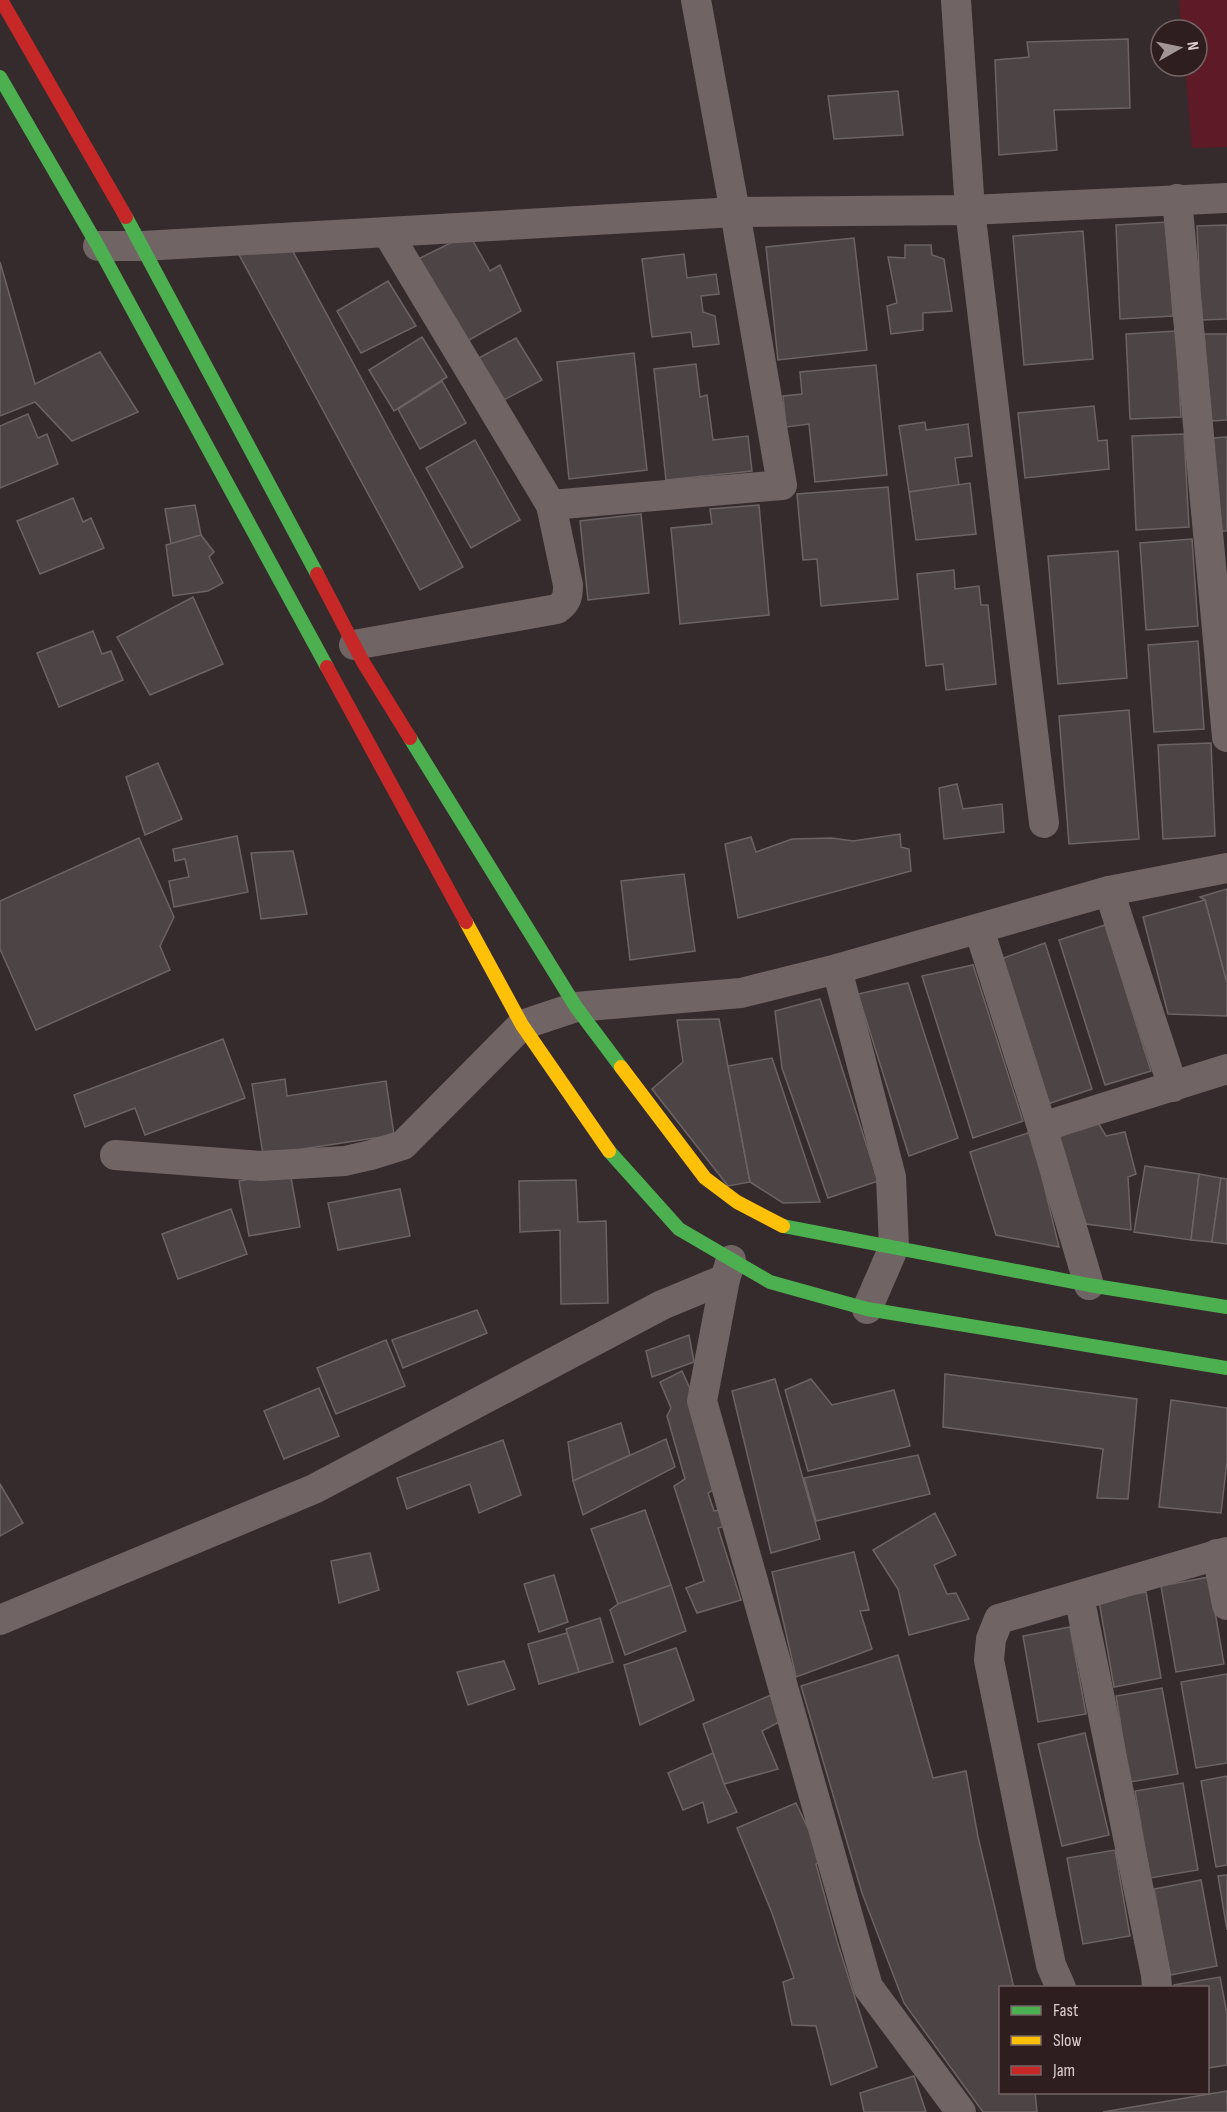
<svg xmlns="http://www.w3.org/2000/svg" width="1227" height="2112" viewBox="0 0 1227 2112" font-family="'Sofia Sans Condensed',sans-serif">
  <style>
    .green { fill: #5e1a27 }
    .building { fill: #4d4445; stroke: #6c6364; stroke-width: 1.5 }
    .lines { fill: none; stroke-linecap: round; stroke-linejoin: round }
    .street { stroke: #716465; stroke-width: 30 }
    .fast { stroke: #4caf50; stroke-width: 14 }
    .slow { stroke: #ffc107; stroke-width: 14 }
    .jam { stroke: #c62828; stroke-width: 14 }
  </style>
  <rect width="100%" height="100%" fill="#362b2c"/>
  <path class="green" d="M 1179,0 L 1227,0 L 1227,147 L 1192,148 L 1185,66 L 1197,66 L 1197,30 L 1181,30 Z"/>
  <g class="building">
    <path d="M 1128,39 L 1130,108 L 1054,110 L 1057,150 L 999,155 L 995,60 L 1029,57 L 1027,42 Z"/>
    <path d="M 898,91 L 903,135 L 834,139 L 828,96 Z"/>
    <path d="M 1168,222 L 1173,316 L 1120,319 L 1116,225 Z"/>
    <path d="M 1227,225 L 1227,319 L 1201,320 L 1197,226 Z"/>
    <path d="M 1083,231 L 1093,359 L 1024,365 L 1013,236 Z"/>
    <path d="M 469,234 L 490,271 L 500,265 L 521,311 L 462,344 L 414,261 Z"/>
    <path d="M 854,238 L 867,350 L 778,360 L 766,247 Z"/>
    <path d="M 905,245 L 931,245 L 932,255 L 944,259 L 952,311 L 923,313 L 923,330 L 891,334 L 887,306 L 897,303 L 888,257 L 905,258 Z"/>
    <path d="M 290,246 L 463,567 L 420,590 L 237,251 Z"/>
    <path d="M 684,254 L 687,278 L 716,274 L 719,294 L 701,296 L 703,312 L 715,316 L 719,344 L 693,347 L 691,332 L 652,337 L 642,259 Z"/>
    <path d="M 0,262 L 35,384 L 100,352 L 138,412 L 72,441 L 35,402 L 0,416 Z"/>
    <path d="M 388,281 L 416,326 L 361,353 L 337,311 Z"/>
    <path d="M 1176,331 L 1181,417 L 1130,419 L 1126,334 Z"/>
    <path d="M 1204,334 L 1227,334 L 1227,420 L 1211,421 Z"/>
    <path d="M 422,337 L 447,377 L 394,411 L 369,370 Z"/>
    <path d="M 516,338 L 542,380 L 498,403 L 475,360 Z"/>
    <path d="M 634,353 L 647,470 L 569,479 L 557,362 Z"/>
    <path d="M 696,364 L 700,397 L 707,395 L 713,440 L 748,436 L 752,471 L 666,480 L 654,369 Z"/>
    <path d="M 876,365 L 887,475 L 815,482 L 809,424 L 786,427 L 783,396 L 802,394 L 800,372 Z"/>
    <path d="M 442,381 L 466,423 L 420,449 L 398,409 Z"/>
    <path d="M 1094,406 L 1098,441 L 1107,440 L 1109,469 L 1025,478 L 1018,413 Z"/>
    <path d="M 28,414 L 38,438 L 47,434 L 58,464 L 0,488 L 0,426 Z"/>
    <path d="M 925,422 L 926,430 L 968,424 L 972,456 L 955,458 L 959,486 L 909,492 L 899,426 Z"/>
    <path d="M 1184,434 L 1189,527 L 1136,530 L 1132,436 Z"/>
    <path d="M 1227,437 L 1227,531 L 1217,531 L 1213,438 Z"/>
    <path d="M 475,440 L 520,520 L 471,548 L 426,468 Z"/>
    <path d="M 970,483 L 976,534 L 916,540 L 909,492 Z"/>
    <path d="M 888,487 L 898,599 L 821,606 L 817,559 L 803,560 L 797,494 Z"/>
    <path d="M 73,498 L 83,522 L 91,518 L 104,548 L 40,574 L 17,521 Z"/>
    <path d="M 195,505 L 201,535 L 171,544 L 165,509 Z"/>
    <path d="M 759,505 L 769,615 L 680,624 L 671,528 L 712,524 L 710,509 Z"/>
    <path d="M 641,514 L 649,593 L 588,600 L 580,521 Z"/>
    <path d="M 201,535 L 214,552 L 209,557 L 223,583 L 208,591 L 173,596 L 166,545 Z"/>
    <path d="M 1192,539 L 1198,626 L 1146,630 L 1140,543 Z"/>
    <path d="M 1118,551 L 1127,678 L 1058,684 L 1048,556 Z"/>
    <path d="M 954,570 L 955,589 L 979,586 L 981,605 L 988,605 L 996,684 L 946,690 L 943,664 L 926,666 L 917,574 Z"/>
    <path d="M 193,597 L 223,664 L 150,695 L 117,637 Z"/>
    <path d="M 93,631 L 102,654 L 111,651 L 123,680 L 59,707 L 37,653 Z"/>
    <path d="M 1198,641 L 1204,729 L 1154,732 L 1148,645 Z"/>
    <path d="M 1129,710 L 1139,839 L 1069,844 L 1059,716 Z"/>
    <path d="M 1211,743 L 1215,836 L 1163,839 L 1158,745 Z"/>
    <path d="M 158,763 L 182,819 L 145,835 L 126,777 Z"/>
    <path d="M 957,784 L 963,809 L 1002,804 L 1004,832 L 944,839 L 939,788 Z"/>
    <path d="M 900,834 L 901,847 L 909,849 L 911,871 L 738,918 L 725,844 L 751,837 L 756,852 L 792,839 L 832,838 L 853,841 Z"/>
    <path d="M 237,836 L 248,892 L 174,907 L 169,881 L 189,877 L 185,859 L 175,861 L 173,849 Z"/>
    <path d="M 139,838 L 174,917 L 160,946 L 170,970 L 36,1030 L 0,949 L 0,901 Z"/>
    <path d="M 293,851 L 307,914 L 261,919 L 251,853 Z"/>
    <path d="M 684,874 L 695,951 L 630,960 L 621,881 Z"/>
    <path d="M 1227,889 L 1227,984 L 1205,900 L 1200,897 Z"/>
    <path d="M 1205,900 L 1227,984 L 1227,1016 L 1168,1014 L 1143,917 Z"/>
    <path d="M 1105,925 L 1151,1071 L 1105,1085 L 1059,940 Z"/>
    <path d="M 1045,943 L 1092,1089 L 1045,1105 L 1001,959 Z"/>
    <path d="M 973,965 L 1023,1121 L 973,1138 L 922,976 Z"/>
    <path d="M 908,983 L 958,1138 L 909,1156 L 858,994 Z"/>
    <path d="M 820,999 L 878,1181 L 828,1198 L 782,1068 L 775,1011 Z"/>
    <path d="M 719,1019 L 750,1182 L 728,1186 L 652,1089 L 683,1062 L 677,1020 Z"/>
    <path d="M 223,1039 L 245,1098 L 145,1135 L 135,1108 L 85,1127 L 74,1095 Z"/>
    <path d="M 772,1058 L 820,1202 L 783,1203 L 750,1182 L 728,1066 Z"/>
    <path d="M 285,1079 L 287,1096 L 386,1081 L 394,1135 L 263,1155 L 252,1084 Z"/>
    <path d="M 1097,1121 L 1106,1136 L 1125,1132 L 1136,1174 L 1128,1177 L 1131,1230 L 1086,1224 L 1057,1138 Z"/>
    <path d="M 1031,1132 L 1059,1247 L 996,1235 L 970,1152 Z"/>
    <path d="M 1145,1166 L 1199,1174 L 1191,1240 L 1134,1232 Z"/>
    <path d="M 290,1172 L 300,1227 L 249,1236 L 239,1181 Z"/>
    <path d="M 1199,1174 L 1221,1178 L 1212,1242 L 1191,1240 Z"/>
    <path d="M 1221,1178 L 1227,1179 L 1227,1244 L 1212,1242 Z"/>
    <path d="M 576,1180 L 578,1222 L 606,1221 L 608,1303 L 561,1304 L 560,1230 L 520,1232 L 519,1181 Z"/>
    <path d="M 400,1189 L 410,1236 L 338,1250 L 328,1203 Z"/>
    <path d="M 231,1209 L 247,1254 L 178,1279 L 162,1234 Z"/>
    <path d="M 477,1310 L 487,1333 L 403,1368 L 392,1340 Z"/>
    <path d="M 689,1335 L 694,1362 L 652,1377 L 646,1351 Z"/>
    <path d="M 386,1340 L 405,1386 L 336,1414 L 317,1368 Z"/>
    <path d="M 682,1371 L 701,1413 L 717,1488 L 708,1493 L 714,1511 L 725,1509 L 729,1525 L 718,1528 L 741,1600 L 697,1613 L 686,1588 L 704,1581 L 674,1486 L 685,1479 L 667,1416 L 671,1408 L 660,1382 Z"/>
    <path d="M 945,1374 L 1137,1399 L 1128,1499 L 1097,1498 L 1103,1449 L 943,1427 Z"/>
    <path d="M 775,1379 L 820,1539 L 771,1553 L 732,1391 Z"/>
    <path d="M 811,1379 L 832,1405 L 894,1390 L 910,1446 L 808,1471 L 785,1390 Z"/>
    <path d="M 319,1388 L 339,1436 L 284,1459 L 264,1411 Z"/>
    <path d="M 1171,1400 L 1227,1408 L 1227,1461 L 1221,1513 L 1159,1507 Z"/>
    <path d="M 621,1423 L 630,1455 L 573,1481 L 568,1442 Z"/>
    <path d="M 666,1439 L 675,1467 L 583,1515 L 573,1481 Z"/>
    <path d="M 503,1440 L 521,1495 L 479,1513 L 470,1484 L 407,1509 L 397,1478 Z"/>
    <path d="M 918,1455 L 930,1494 L 816,1521 L 804,1478 Z"/>
    <path d="M 0,1484 L 23,1523 L 0,1536 Z"/>
    <path d="M 645,1510 L 671,1585 L 618,1604 L 591,1529 Z"/>
    <path d="M 935,1513 L 956,1555 L 934,1565 L 947,1594 L 956,1593 L 969,1619 L 909,1635 L 898,1589 L 873,1550 Z"/>
    <path d="M 854,1552 L 869,1610 L 860,1611 L 872,1649 L 796,1677 L 772,1572 Z"/>
    <path d="M 370,1553 L 379,1590 L 339,1603 L 331,1561 Z"/>
    <path d="M 554,1575 L 568,1622 L 539,1632 L 524,1584 Z"/>
    <path d="M 1209,1577 L 1224,1664 L 1176,1672 L 1161,1586 Z"/>
    <path d="M 671,1585 L 686,1631 L 625,1655 L 610,1610 L 618,1604 Z"/>
    <path d="M 1146,1592 L 1161,1678 L 1114,1687 L 1099,1601 Z"/>
    <path d="M 600,1618 L 613,1662 L 579,1672 L 566,1629 Z"/>
    <path d="M 1070,1627 L 1086,1714 L 1038,1722 L 1023,1636 Z"/>
    <path d="M 567,1633 L 579,1672 L 539,1684 L 528,1644 Z"/>
    <path d="M 676,1648 L 694,1700 L 640,1725 L 624,1665 Z"/>
    <path d="M 898,1655 L 933,1778 L 966,1771 L 978,1837 L 1014,1988 L 1000,1988 L 1000,2092 L 1035,2092 L 1037,2112 L 983,2112 L 904,2003 L 862,1893 L 801,1686 Z"/>
    <path d="M 504,1661 L 515,1689 L 468,1705 L 457,1672 Z"/>
    <path d="M 1227,1674 L 1227,1763 L 1196,1768 L 1181,1682 Z"/>
    <path d="M 1162,1688 L 1178,1774 L 1130,1782 L 1116,1696 Z"/>
    <path d="M 771,1695 L 779,1722 L 762,1731 L 778,1769 L 724,1784 L 703,1724 Z"/>
    <path d="M 1085,1733 L 1109,1835 L 1062,1846 L 1038,1744 Z"/>
    <path d="M 713,1753 L 724,1784 L 737,1812 L 708,1823 L 703,1802 L 683,1810 L 668,1773 Z"/>
    <path d="M 1227,1776 L 1227,1865 L 1216,1867 L 1201,1781 Z"/>
    <path d="M 1183,1783 L 1198,1870 L 1150,1878 L 1135,1791 Z"/>
    <path d="M 796,1803 L 823,1860 L 816,1864 L 837,1941 L 877,2067 L 831,2085 L 816,2026 L 792,2025 L 783,1982 L 794,1978 L 772,1913 L 737,1828 Z"/>
    <path d="M 1115,1850 L 1130,1936 L 1083,1944 L 1067,1858 Z"/>
    <path d="M 1227,1875 L 1227,1930 L 1218,1876 Z"/>
    <path d="M 1201,1880 L 1217,1966 L 1170,1975 L 1154,1889 Z"/>
    <path d="M 1220,1977 L 1227,2014 L 1227,2065 L 1208,2068 L 1208,1988 L 1174,1988 L 1174,1985 Z"/>
    <path d="M 914,2076 L 926,2112 L 864,2112 L 860,2093 Z"/>
    <path d="M 1227,2091 L 1227,2112 L 1103,2112 Z"/>
  </g>
  <g class="lines">
    <g class="street">
      <path d="M 956,0 L 970,210 L 1044,823"/>
      <path d="M 1177,199 L 1227,737"/>
      <path d="M 387,232 L 551,505 L 782,485 L 735,212 L 696,0"/>
      <path d="M 98,246 L 143,246 L 735,212 L 970,210 L 1227,198"/>
      <path d="M 354,645 L 557,609 C 567,602 568,596 568,585 L 551,505"/>
      <path d="M 1109,891 L 1173,1087"/>
      <path d="M 979,929 L 1042,1127 L 1089,1285"/>
      <path d="M 837,969 L 891,1177 L 894,1247 L 867,1309"/>
      <path d="M 1042,1127 L 1227,1069"/>
      <path d="M 115,1155 L 261,1166 L 345,1161 L 371,1155 L 403,1145 L 522,1025 L 576,1007 L 741,993 L 837,969 L 1109,891 L 1227,868"/>
      <path d="M 731,1260 L 725,1279 L 702,1401 L 868,1987 L 961,2112"/>
      <path d="M 1217,1554 L 1227,1605"/>
      <path d="M 1079,1596 L 1156,1975 L 1157,1988"/>
      <path d="M 0,1620 L 314,1489 L 662,1305 L 725,1279"/>
      <path d="M 1061,1988 L 1051,1965 L 989,1660 L 991,1639 L 999,1619 L 1227,1552"/>
    </g>
    <g class="fast">
      <path d="M 0,77 L 98,246 L 327,667"/>
      <path d="M 126,217 L 317,574"/>
      <path d="M 410,738 L 576,1007 L 621,1067"/>
      <path d="M 609,1151 L 679,1229 L 770,1282 L 867,1309 L 1227,1368"/>
      <path d="M 783,1226 L 1089,1285 L 1227,1307"/>
    </g>
    <g class="slow">
      <path d="M 466,922 L 522,1025 L 609,1151"/>
      <path d="M 621,1067 L 705,1178 L 737,1202 L 783,1226"/>
    </g>
    <g class="jam">
      <path d="M 1,0 L 126,217"/>
      <path d="M 317,574 L 363,662 L 410,738"/>
      <path d="M 327,667 L 466,922"/>
    </g>
  </g>
  <rect x="999" y="1986" width="210" height="108" fill="#2f1e1f" stroke="#746465" stroke-width="1.5"/>
  <rect x="1011" y="2006" width="30" height="9" fill="#4caf50" stroke="#746465" stroke-width="1.5"/>
  <text x="1053" y="2016" font-size="18" fill="#dbcecf">Fast</text>
  <rect x="1011" y="2036" width="30" height="9" fill="#ffc107" stroke="#746465" stroke-width="1.5"/>
  <text x="1053" y="2046" font-size="18" fill="#dbcecf">Slow</text>
  <rect x="1011" y="2066" width="30" height="9" fill="#c62828" stroke="#746465" stroke-width="1.5"/>
  <text x="1053" y="2076" font-size="18" fill="#dbcecf">Jam</text>
  <g transform="translate(1179 48) rotate(81)"><circle r="28" fill="#2f1e1f" stroke="#746465" stroke-width="1.5"/>
  <path d="M0-4.5L10 22L0 15L-10 22Z" fill="#a19596"/>
  <text y="-9" font-size="16" font-weight="bold" text-anchor="middle" fill="#dbcecf">N</text>
  </g>
</svg>
